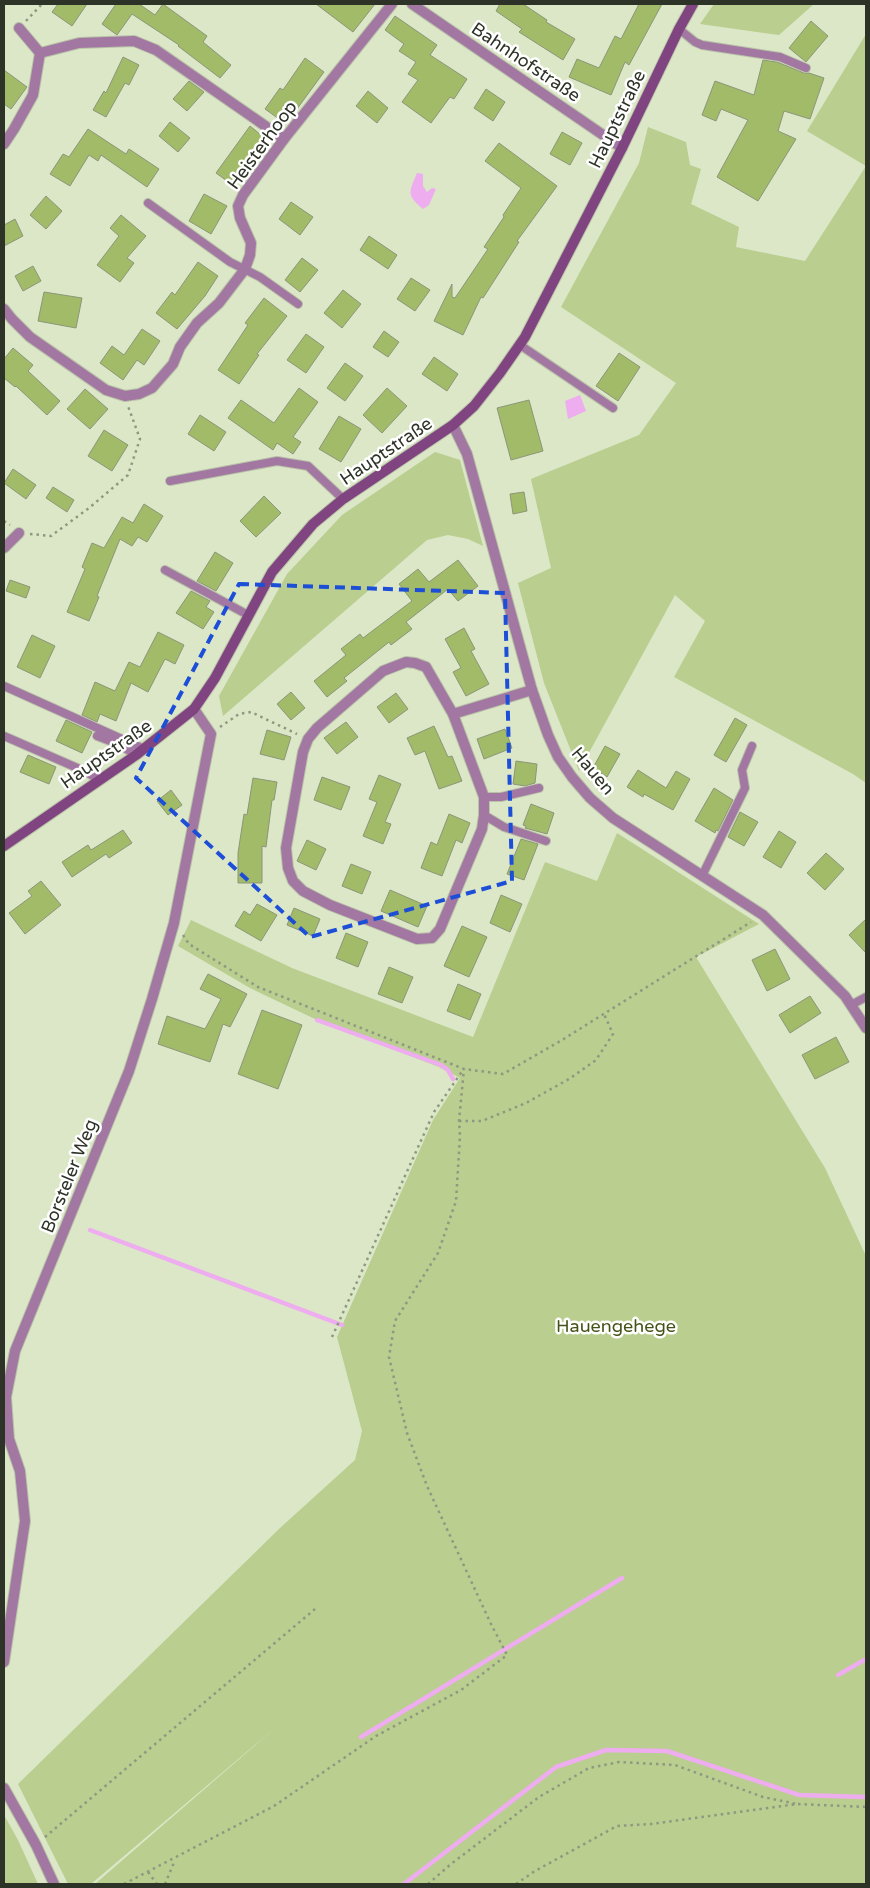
<svg xmlns="http://www.w3.org/2000/svg" width="870" height="1888" viewBox="0 0 870 1888" font-family="'Varela Round',sans-serif">
  <style>
    .green { fill: #b9ce8f }
    .water { fill: #eeadee }
    .lines { fill: none; stroke-linecap: round; stroke-linejoin: round }
    .stream { stroke: #eeadee; stroke-width: 4.5 }
    .building { fill: #a1bb68; stroke: #8c9679 }
    .lane-casing { stroke: #b9c3a8; stroke-width: 10 }
    .street-casing { stroke: #b9c3a8; stroke-width: 12 }
    .secondary-casing { stroke: #b9c3a8; stroke-width: 12 }
    .path { stroke: #8f9881; stroke-width: 2.5; stroke-dasharray: 2.5 4; stroke-linecap: butt }
    .lane { stroke: #a278a2; stroke-width: 8 }
    .street { stroke: #a278a2; stroke-width: 10 }
    .secondary { stroke: #804481; stroke-width: 10 }
    .marked { fill: none; stroke: #1d4ed8; stroke-width: 4; stroke-dasharray: 10 6; stroke-linejoin: round }
    .labels { text-anchor: middle; dominant-baseline: central; stroke-width: 5; stroke-linejoin: round; paint-order: stroke }
    .street-label { font-size: 18px; fill: #2e3327; stroke: #fff }
    .park-label { font-size: 18px; fill: #445419; stroke: #fff }
  </style>
  <rect width="100%" height="100%" fill="#dce7c8"/>
  <g class="green">
    <path d="M 714,4 L 814,4 L 779,35 L 700,24 Z"/>
    <path d="M 866,34 L 866,783 L 853,774 L 674,677 L 705,621 L 675,595 L 579,771 L 544,683 L 518,583 L 551,568 L 531,479 L 639,435 L 676,383 L 561,307 L 639,163 L 648,127 L 686,142 L 690,165 L 701,169 L 691,204 L 739,227 L 736,247 L 805,261 L 866,166 L 807,131 Z"/>
    <path d="M 435,452 L 460,460 L 483,546 L 468,539 L 448,535 L 427,540 L 223,716 L 219,696 L 287,574 L 342,515 Z"/>
    <path d="M 617,833 L 759,924 L 696,957 L 825,1168 L 866,1256 L 866,1884 L 95,1884 L 275,1728 L 91,1884 L 68,1884 L 18,1784 L 280,1528 L 355,1460 L 362,1431 L 337,1337 L 433,1120 L 460,1078 L 439,1067 L 317,1020 L 250,988 L 178,946 L 191,920 L 292,968 L 473,1037 L 545,862 L 597,881 Z"/>
    <path d="M 4,1815 L 18,1840 L 38,1884 L 4,1884 Z"/>
  </g>
  <g class="water">
    <path d="M 417,173 L 423,174 L 423,186 L 427,192 L 432,188 L 436,189 L 429,205 L 423,209 C 406,195 409,192 417,173 Z"/>
    <path d="M 580,395 L 586,411 L 568,419 L 565,401 Z"/>
  </g>
  <g class="lines">
    <g class="stream">
      <path d="M 317,1020 L 441,1065 L 448,1070 L 453,1079"/>
      <path d="M 90,1230 L 342,1325"/>
      <path d="M 838,1675 L 866,1659"/>
      <path d="M 361,1737 L 622,1578"/>
      <path d="M 404,1884 L 556,1767 L 606,1750 L 667,1751 L 799,1795 L 866,1797"/>
    </g>
  </g>
  <g class="building">
    <path d="M 58,4 L 87,4 L 72,26 L 52,12 Z"/>
    <path d="M 116,4 L 139,4 L 155,15 L 163,4 L 207,36 L 203,42 L 231,65 L 220,78 L 178,46 L 179,45 L 132,14 L 117,35 L 102,24 Z"/>
    <path d="M 316,4 L 375,4 L 353,32 Z"/>
    <path d="M 500,4 L 523,4 L 547,20 L 546,22 L 575,39 L 563,60 L 519,32 L 522,29 L 496,11 Z"/>
    <path d="M 639,4 L 662,4 L 629,65 L 625,62 L 611,95 L 569,77 L 577,59 L 599,68 L 615,36 L 621,39 Z"/>
    <path d="M 395,16 L 437,45 L 430,55 L 467,79 L 454,99 L 450,97 L 431,123 L 402,102 L 418,80 L 408,74 L 416,62 L 399,51 L 404,44 L 385,30 Z"/>
    <path d="M 811,21 L 828,36 L 806,62 L 789,48 Z"/>
    <path d="M 123,57 L 139,65 L 129,85 L 125,83 L 106,117 L 93,110 L 104,91 L 106,93 Z"/>
    <path d="M 305,58 L 324,72 L 286,124 L 265,109 L 280,88 L 283,90 Z"/>
    <path d="M 763,60 L 777,62 L 804,73 L 809,73 L 824,78 L 810,119 L 784,111 L 778,131 L 796,139 L 758,201 L 717,177 L 748,120 L 721,109 L 716,121 L 702,115 L 715,81 L 754,95 Z"/>
    <path d="M 4,70 L 27,87 L 11,109 L 4,104 Z"/>
    <path d="M 189,81 L 204,92 L 187,111 L 173,99 Z"/>
    <path d="M 486,89 L 505,102 L 493,121 L 474,108 Z"/>
    <path d="M 368,91 L 388,108 L 377,123 L 356,106 Z"/>
    <path d="M 170,122 L 190,138 L 178,152 L 159,136 Z"/>
    <path d="M 250,126 L 266,139 L 244,166 L 247,168 L 234,186 L 216,173 Z"/>
    <path d="M 88,129 L 126,154 L 129,149 L 159,169 L 147,187 L 101,155 L 98,161 L 89,155 L 70,186 L 50,174 L 63,154 L 69,157 Z"/>
    <path d="M 562,132 L 582,143 L 570,165 L 550,154 Z"/>
    <path d="M 499,143 L 557,186 L 517,241 L 519,242 L 483,298 L 481,297 L 463,335 L 434,321 L 452,284 L 452,297 L 455,298 L 488,249 L 484,247 L 504,217 L 503,215 L 521,188 L 485,161 Z"/>
    <path d="M 204,194 L 227,206 L 211,234 L 189,221 Z"/>
    <path d="M 46,196 L 62,211 L 46,229 L 30,215 Z"/>
    <path d="M 291,202 L 313,217 L 300,235 L 279,219 Z"/>
    <path d="M 121,215 L 146,236 L 127,258 L 134,263 L 120,282 L 97,265 L 119,236 L 110,228 Z"/>
    <path d="M 15,219 L 23,236 L 4,246 L 4,225 Z"/>
    <path d="M 369,236 L 397,255 L 388,269 L 360,250 Z"/>
    <path d="M 302,258 L 318,270 L 300,292 L 285,280 Z"/>
    <path d="M 198,262 L 218,276 L 205,296 L 177,329 L 156,313 L 172,292 L 175,295 Z"/>
    <path d="M 33,266 L 41,281 L 23,291 L 15,276 Z"/>
    <path d="M 411,278 L 430,290 L 415,311 L 397,299 Z"/>
    <path d="M 343,290 L 361,304 L 342,328 L 324,313 Z"/>
    <path d="M 44,292 L 82,298 L 76,328 L 38,321 Z"/>
    <path d="M 264,298 L 287,316 L 257,354 L 259,355 L 239,384 L 218,370 L 248,325 L 245,323 Z"/>
    <path d="M 142,329 L 160,341 L 144,365 L 137,360 L 123,380 L 100,363 L 112,346 L 124,355 Z"/>
    <path d="M 384,331 L 399,342 L 388,357 L 373,347 Z"/>
    <path d="M 306,334 L 324,347 L 306,373 L 287,360 Z"/>
    <path d="M 13,348 L 33,365 L 28,371 L 60,401 L 47,415 L 16,386 L 15,387 L 4,378 L 4,359 Z"/>
    <path d="M 619,353 L 640,367 L 618,401 L 596,386 Z"/>
    <path d="M 434,357 L 458,374 L 447,391 L 422,374 Z"/>
    <path d="M 345,363 L 363,376 L 345,401 L 327,388 Z"/>
    <path d="M 299,388 L 318,402 L 293,437 L 301,442 L 293,454 L 277,443 L 273,450 L 228,418 L 241,400 L 274,423 Z"/>
    <path d="M 387,388 L 407,406 L 382,433 L 363,415 Z"/>
    <path d="M 85,389 L 108,409 L 90,429 L 67,409 Z"/>
    <path d="M 529,400 L 543,451 L 511,460 L 497,408 Z"/>
    <path d="M 200,415 L 226,432 L 214,451 L 188,434 Z"/>
    <path d="M 339,416 L 361,429 L 341,462 L 319,449 Z"/>
    <path d="M 104,430 L 128,445 L 112,471 L 88,456 Z"/>
    <path d="M 13,469 L 36,485 L 26,499 L 4,483 Z"/>
    <path d="M 53,487 L 74,500 L 67,512 L 46,498 Z"/>
    <path d="M 524,492 L 527,511 L 513,514 L 510,494 Z"/>
    <path d="M 264,496 L 281,513 L 256,537 L 240,521 Z"/>
    <path d="M 144,504 L 163,516 L 147,542 L 138,537 L 132,546 L 120,539 L 97,596 L 99,597 L 89,621 L 67,612 L 85,569 L 82,567 L 92,543 L 104,548 L 122,517 L 133,523 Z"/>
    <path d="M 215,552 L 233,563 L 216,591 L 197,581 Z"/>
    <path d="M 458,560 L 478,586 L 458,601 L 448,589 L 406,622 L 412,629 L 391,645 L 389,642 L 344,678 L 347,681 L 327,697 L 314,681 L 346,655 L 341,649 L 360,634 L 363,638 L 412,601 L 399,584 L 418,569 L 429,582 Z"/>
    <path d="M 10,580 L 30,587 L 26,598 L 6,591 Z"/>
    <path d="M 191,591 L 210,601 L 206,607 L 214,612 L 203,629 L 176,613 Z"/>
    <path d="M 464,628 L 475,649 L 471,651 L 489,684 L 466,696 L 453,672 L 461,668 L 445,639 Z"/>
    <path d="M 158,632 L 184,645 L 175,664 L 165,659 L 148,692 L 131,683 L 116,721 L 100,714 L 97,722 L 82,715 L 95,682 L 115,691 L 129,662 L 140,667 Z"/>
    <path d="M 32,635 L 55,646 L 40,678 L 17,667 Z"/>
    <path d="M 291,692 L 305,708 L 291,720 L 277,704 Z"/>
    <path d="M 396,693 L 408,709 L 389,723 L 377,707 Z"/>
    <path d="M 735,718 L 747,725 L 726,762 L 714,755 Z"/>
    <path d="M 66,720 L 92,732 L 82,753 L 56,741 Z"/>
    <path d="M 346,722 L 358,737 L 337,754 L 324,738 Z"/>
    <path d="M 434,726 L 448,757 L 452,756 L 462,781 L 439,789 L 425,751 L 415,755 L 407,738 Z"/>
    <path d="M 505,729 L 512,748 L 484,759 L 477,739 Z"/>
    <path d="M 267,730 L 291,737 L 284,760 L 260,754 Z"/>
    <path d="M 605,746 L 620,754 L 607,777 L 593,768 Z"/>
    <path d="M 28,755 L 56,767 L 49,784 L 20,772 Z"/>
    <path d="M 516,761 L 537,764 L 535,783 L 525,786 L 513,784 Z"/>
    <path d="M 638,770 L 666,788 L 676,771 L 690,779 L 673,810 L 644,794 L 643,797 L 627,787 Z"/>
    <path d="M 379,775 L 401,784 L 385,822 L 391,824 L 383,844 L 363,836 L 377,802 L 369,799 Z"/>
    <path d="M 322,777 L 350,787 L 341,810 L 314,800 Z"/>
    <path d="M 253,778 L 277,782 L 274,800 L 272,800 L 266,847 L 262,846 L 262,883 L 238,883 L 238,853 L 244,814 L 247,815 Z"/>
    <path d="M 714,788 L 733,800 L 718,831 L 716,830 L 715,833 L 695,821 Z"/>
    <path d="M 171,790 L 182,805 L 168,815 L 157,801 Z"/>
    <path d="M 531,804 L 554,813 L 547,834 L 525,828 L 526,826 L 523,825 Z"/>
    <path d="M 740,812 L 758,822 L 744,846 L 728,837 Z"/>
    <path d="M 449,814 L 470,823 L 462,843 L 456,840 L 442,876 L 421,868 L 431,842 L 437,845 Z"/>
    <path d="M 123,830 L 132,843 L 109,858 L 106,854 L 72,877 L 62,862 L 88,845 L 91,850 Z"/>
    <path d="M 779,831 L 796,842 L 781,868 L 763,857 Z"/>
    <path d="M 521,839 L 538,844 L 524,880 L 507,874 Z"/>
    <path d="M 307,840 L 326,849 L 316,870 L 297,861 Z"/>
    <path d="M 826,853 L 844,869 L 825,890 L 807,873 Z"/>
    <path d="M 351,864 L 371,872 L 362,894 L 342,886 Z"/>
    <path d="M 41,881 L 61,905 L 25,934 L 9,913 L 32,896 L 28,891 Z"/>
    <path d="M 390,890 L 427,906 L 418,927 L 381,911 Z"/>
    <path d="M 501,895 L 522,904 L 510,932 L 490,923 Z"/>
    <path d="M 257,904 L 277,915 L 261,941 L 235,926 L 244,911 L 250,915 Z"/>
    <path d="M 294,908 L 320,919 L 313,936 L 287,925 Z"/>
    <path d="M 866,919 L 866,953 L 849,935 Z"/>
    <path d="M 462,926 L 487,937 L 469,977 L 444,966 Z"/>
    <path d="M 346,933 L 368,942 L 358,967 L 336,958 Z"/>
    <path d="M 775,949 L 790,979 L 767,991 L 752,960 Z"/>
    <path d="M 389,967 L 413,977 L 402,1003 L 378,994 Z"/>
    <path d="M 208,974 L 247,994 L 230,1027 L 223,1024 L 210,1062 L 158,1044 L 167,1016 L 205,1029 L 221,999 L 200,989 Z"/>
    <path d="M 458,984 L 481,994 L 470,1020 L 447,1011 Z"/>
    <path d="M 810,996 L 821,1013 L 790,1033 L 779,1015 Z"/>
    <path d="M 262,1010 L 302,1025 L 278,1089 L 238,1074 Z"/>
    <path d="M 836,1037 L 849,1062 L 815,1079 L 802,1055 Z"/>
  </g>
  <g class="lines">
    <defs>
      <g id="lane">
        <path d="M 679,29 L 695,42 L 702,45 L 780,57 L 806,68"/>
        <path d="M 148,203 L 230,262 L 260,277 L 298,304"/>
        <path d="M 520,345 L 613,408"/>
        <path d="M 170,481 L 277,461 L 308,466 L 343,499"/>
        <path d="M 165,570 L 248,615"/>
        <path d="M 4,686 L 144,749"/>
        <path d="M 4,736 L 82,770 L 100,780"/>
        <path d="M 97,736 L 118,744 L 136,755"/>
        <path d="M 484,797 L 501,797 L 539,788"/>
        <path d="M 484,815 L 504,827 L 546,841"/>
        <path d="M 702,876 L 745,788 L 742,770 L 752,746"/>
        <path d="M 851,1005 L 866,997"/>
      </g>
      <g id="street">
        <path d="M 412,4 L 622,148"/>
        <path d="M 40,53 L 79,43 L 134,41 L 156,50 L 284,139"/>
        <path d="M 4,144 L 14,129 L 33,95 L 40,53 L 19,28"/>
        <path d="M 4,309 L 12,319 L 30,337 L 106,390 L 125,396 L 139,394 L 152,388 L 173,364 L 180,347 L 197,323 L 219,303 L 245,269 L 250,255 L 251,243 L 240,218 L 238,206 L 243,195 L 284,139 L 392,4"/>
        <path d="M 453,425 L 467,454 L 532,690 L 548,735 L 558,757 L 572,777 L 590,798 L 613,818 L 763,915 L 845,996 L 866,1028"/>
        <path d="M 4,548 L 19,533"/>
        <path d="M 406,662 L 415,663 L 426,667 L 453,714 L 484,797 L 484,815 L 482,829 L 440,929 L 432,938 L 417,939 L 330,905 L 303,891 L 293,881 L 288,868 L 286,848 L 303,752 L 308,739 L 317,728 L 383,671 Z"/>
        <path d="M 453,714 L 532,690"/>
        <path d="M 4,1662 L 25,1521 L 20,1471 L 9,1439 L 6,1397 L 15,1351 L 129,1071 L 152,999 L 174,923 L 211,734 L 194,709"/>
        <path d="M 4,1788 L 36,1845 L 54,1884"/>
      </g>
      <path id="secondary" d="M 4,846 L 136,755 L 194,709 L 215,678 L 272,572 L 313,524 L 343,499 L 453,425 L 474,406 L 500,373 L 525,337 L 622,148 L 679,29 L 693,4"/>
    </defs>
    <use href="#lane" class="lane-casing"/>
    <use href="#street" class="street-casing"/>
    <use href="#secondary" class="secondary-casing"/>
    <g class="path">
      <path d="M 26,21 L 42,4"/>
      <path d="M 4,521 L 10,525"/>
      <path d="M 30,534 L 51,536 L 89,508 L 128,475 L 140,439 L 128,406"/>
      <path d="M 220,727 L 239,714 L 251,712 L 297,734"/>
      <path d="M 183,935 L 189,944 L 258,987 L 464,1069 L 503,1074 L 562,1040 L 751,922"/>
      <path d="M 459,1121 L 482,1121 L 526,1103 L 569,1079 L 596,1060 L 613,1034 L 604,1014"/>
      <path d="M 332,1337 L 434,1112 L 463,1070"/>
      <path d="M 45,1837 L 315,1609"/>
      <path d="M 148,1872 L 157,1884"/>
      <path d="M 124,1884 L 274,1806 L 376,1736 L 461,1690 L 507,1655 L 491,1624 L 427,1486 L 407,1433 L 389,1357 L 395,1321 L 438,1253 L 456,1201 L 460,1136 L 459,1121 L 464,1069"/>
      <path d="M 165,1884 L 175,1860"/>
      <path d="M 428,1884 L 451,1864 L 539,1797 L 589,1768 L 619,1762 L 675,1765 L 763,1797 L 797,1804"/>
      <path d="M 516,1884 L 535,1871 L 617,1826 L 651,1824 L 797,1804 L 866,1807"/>
    </g>
    <use href="#lane" class="lane"/>
    <use href="#street" class="street"/>
    <use href="#secondary" class="secondary"/>
  </g>
  <path class="marked" d="M 239,584 L 505,593 L 512,881 L 310,937 L 136,778 Z"/>
  <g class="labels">
    <g class="street-label">
      <text transform="translate(526 62) rotate(34)">Bahnhofstraße</text>
      <text transform="translate(617 119) rotate(-64)">Hauptstraße</text>
      <text transform="translate(262 145) rotate(-54)">Heisterhoop</text>
      <text transform="translate(386 451) rotate(-34)">Hauptstraße</text>
      <text transform="translate(106 754) rotate(-35)">Hauptstraße</text>
      <text transform="translate(593 771) rotate(50)">Hauen</text>
      <text transform="translate(69 1176) rotate(-68)">Borsteler Weg</text>
    </g>
    <g class="park-label">
      <text x="616" y="1326">Hauengehege</text>
    </g>
  </g>
  <rect width="870" height="1888" fill="none" stroke="#2e3327" stroke-width="10"/>
</svg>
